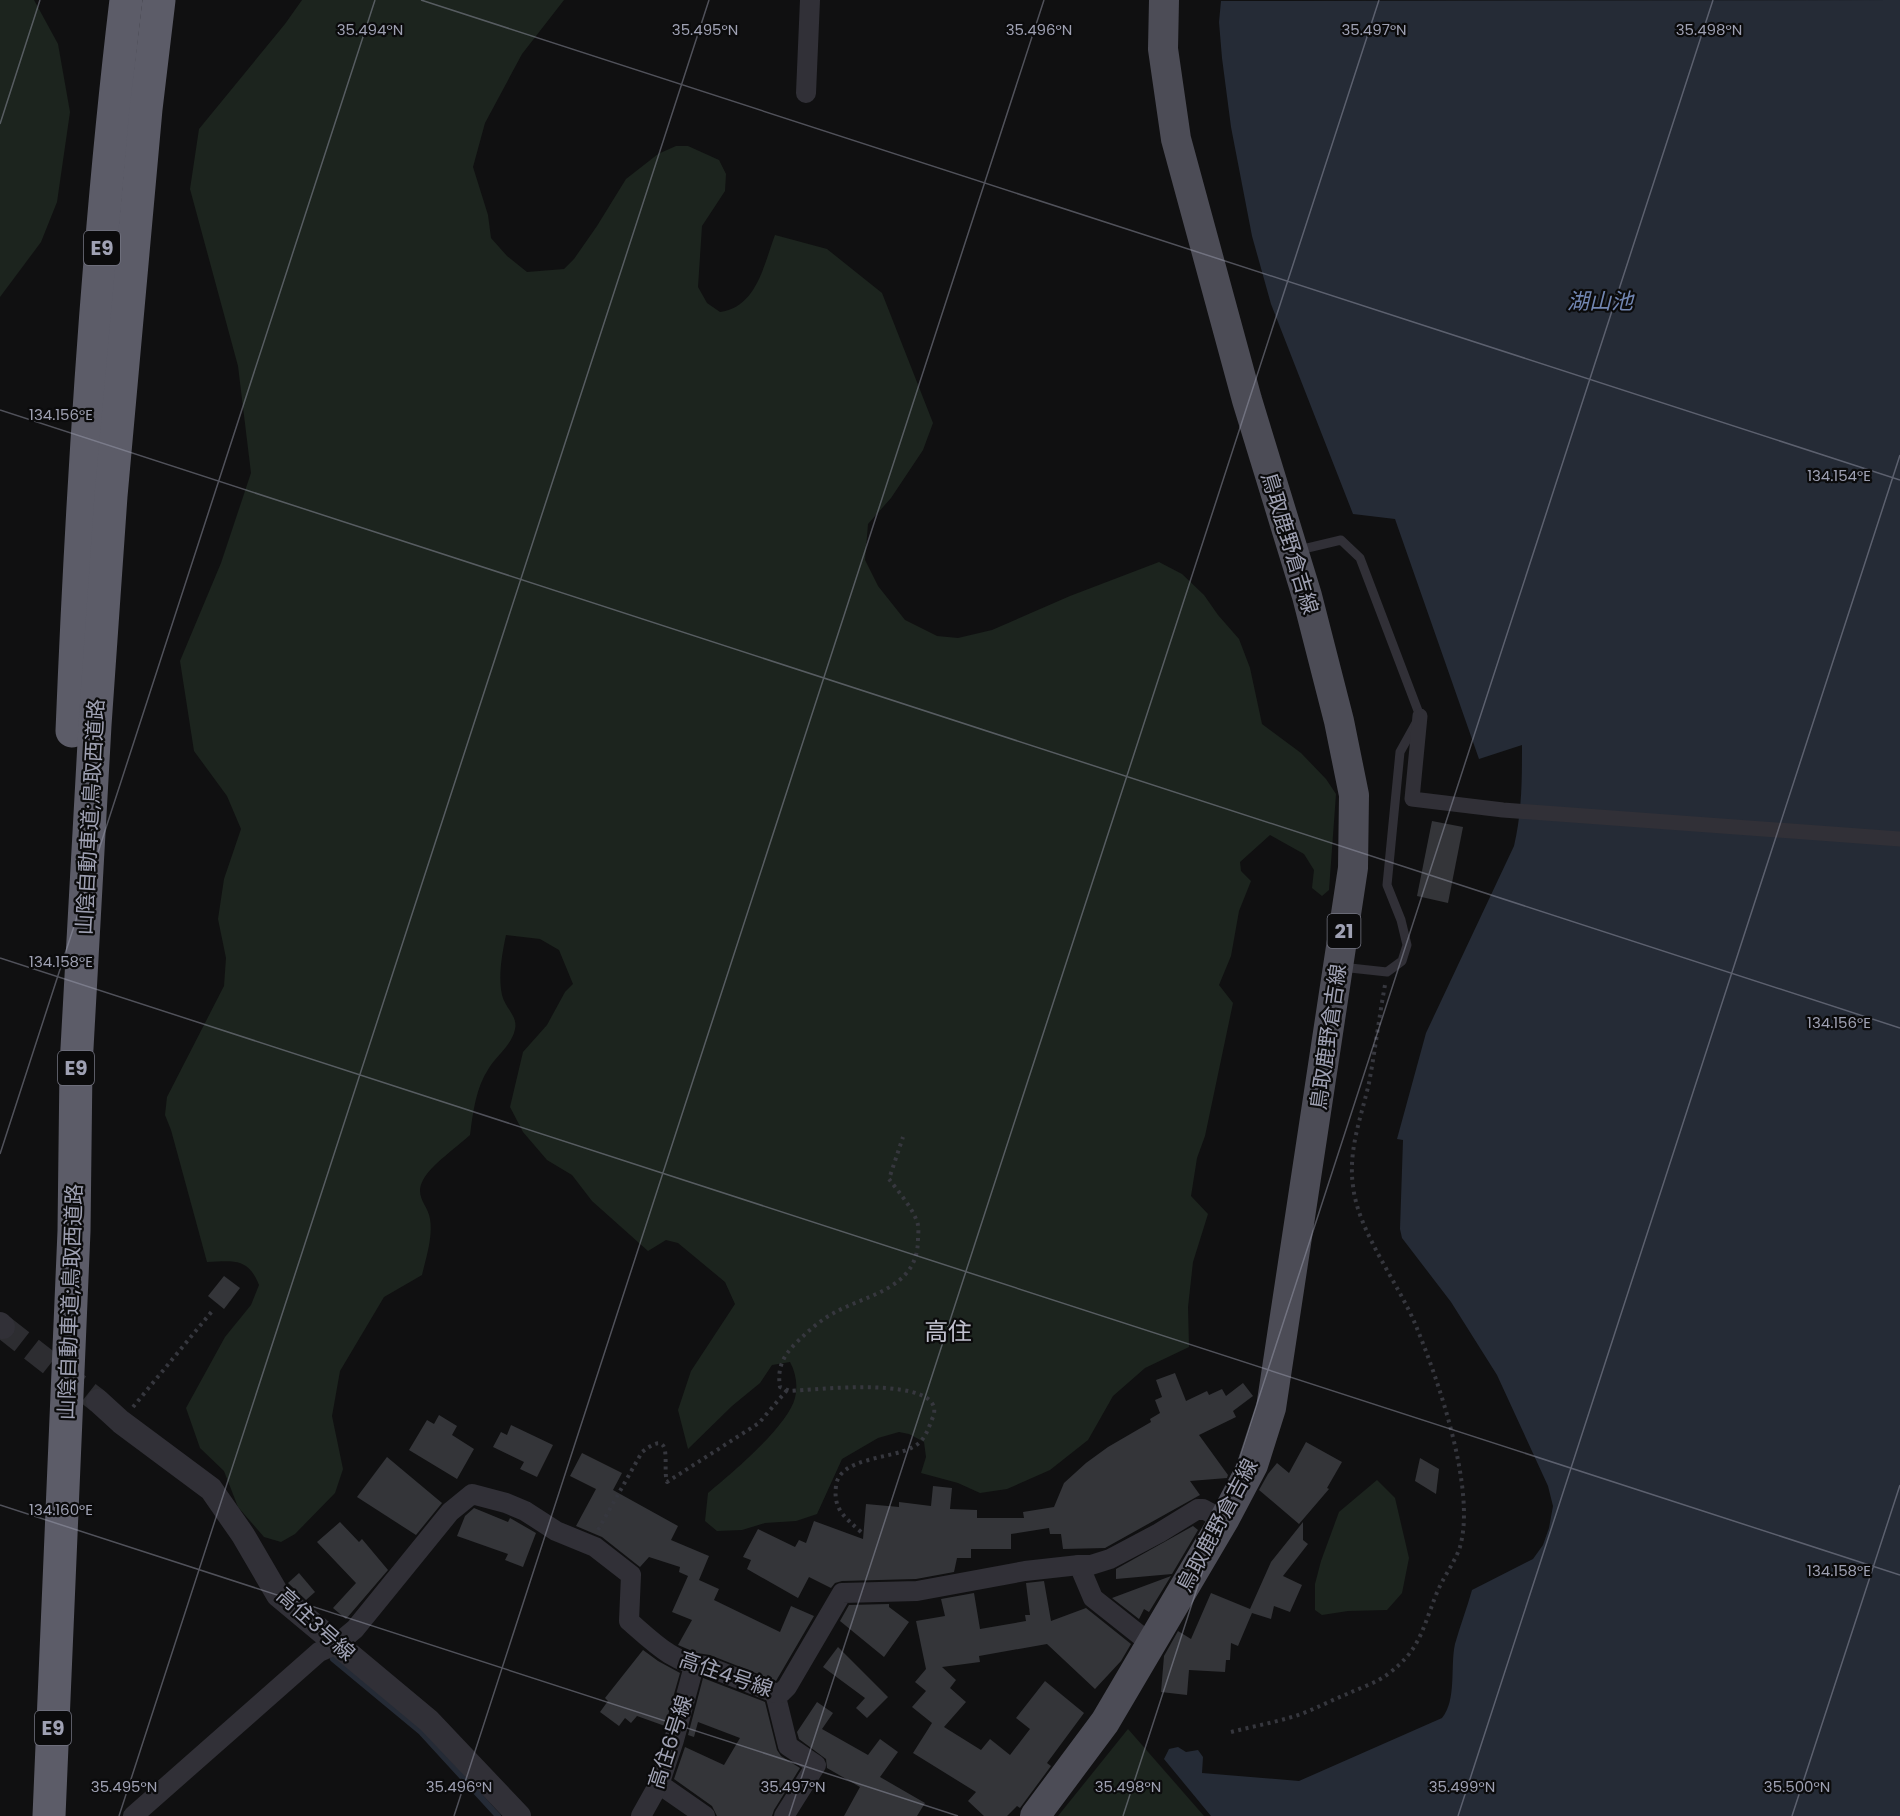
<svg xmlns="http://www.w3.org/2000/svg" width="1900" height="1816" viewBox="0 0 1900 1816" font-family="Poppins,'Noto Sans JP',sans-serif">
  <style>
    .green { fill: #1c241e }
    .water { fill: #252b36 }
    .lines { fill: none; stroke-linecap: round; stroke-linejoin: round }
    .stream { stroke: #252b36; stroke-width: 6 }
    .building { fill: #343539 }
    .tertiary-tunnel { stroke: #2d2d31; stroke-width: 24; stroke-dasharray: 24 12; stroke-linecap: butt }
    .path { stroke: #36373e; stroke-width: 4; stroke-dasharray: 3 4.5; stroke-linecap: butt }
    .service { stroke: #313037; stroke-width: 9 }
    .pedestrian { stroke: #313037; stroke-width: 15 }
    .minor { stroke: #313037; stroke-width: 20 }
    .tertiary { stroke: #313037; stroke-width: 24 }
    .primary { stroke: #4c4c56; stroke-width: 30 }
    .motorway { stroke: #5c5c68; stroke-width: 33 }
    .ticks { fill: none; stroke: #9fa1b3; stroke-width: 1.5; stroke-opacity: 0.45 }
    .labels { text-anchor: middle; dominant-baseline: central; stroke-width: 4.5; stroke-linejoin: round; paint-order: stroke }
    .shield { fill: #0b0b0c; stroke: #737481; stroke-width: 1.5 }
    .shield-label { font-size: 20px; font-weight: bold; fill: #9fa1b3 }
    .street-label { font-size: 21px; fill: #9fa1b3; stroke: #0b0b0c }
    .water-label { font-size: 22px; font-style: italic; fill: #7286b2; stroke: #0b0b0c }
    .quarter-label { font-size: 24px; fill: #c1c1cf; stroke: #0b0b0c }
    .ticks-label { font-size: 15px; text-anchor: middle; fill: #9fa1b3; stroke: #0b0b0c; stroke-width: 4.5; stroke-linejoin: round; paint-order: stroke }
  </style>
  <rect width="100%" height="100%" fill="#101011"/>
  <g class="green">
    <path d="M 0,0 L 34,0 L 58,44 L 70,112 L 57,202 L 41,242 L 0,297 Z"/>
    <path d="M 302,0 L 564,0 L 522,54 L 485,123 L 473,167 L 488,215 L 491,238 L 507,256 L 527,272 L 564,269 L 574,259 L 597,226 L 626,179 L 658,154 L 676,146 L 688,146 L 719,160 L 726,174 L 725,191 L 702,226 L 698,287 L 707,303 L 720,312 C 757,307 764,264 775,235 L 827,249 L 882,293 L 933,423 L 923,450 L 891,498 L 868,524 L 865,560 L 878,586 L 905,620 L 937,636 L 958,638 L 992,630 L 1070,596 L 1159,562 L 1182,574 L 1204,595 L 1218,615 L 1239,639 L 1250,668 L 1262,724 L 1301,753 L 1326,779 L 1336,794 L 1329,890 L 1322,896 L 1312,888 L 1314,870 L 1304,854 L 1270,835 L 1240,862 L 1241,871 L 1251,881 L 1239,911 L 1231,956 L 1219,985 L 1233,1003 L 1205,1136 L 1197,1158 L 1191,1196 L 1208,1214 L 1193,1262 L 1188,1307 L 1189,1347 L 1145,1368 L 1113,1396 L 1088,1440 L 1050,1470 L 1007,1489 L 980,1493 L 958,1483 L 921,1473 L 926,1457 L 924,1442 L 909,1434 L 899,1432 L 878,1438 L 842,1459 L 817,1514 L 796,1521 L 765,1523 L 742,1530 L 717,1531 L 705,1521 L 708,1493 C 731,1474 788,1426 795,1398 C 798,1386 796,1373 790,1362 L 772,1365 L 760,1383 L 732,1406 L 688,1449 L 678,1410 L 691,1371 L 735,1304 L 725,1282 L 678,1243 L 666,1240 L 648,1251 L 592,1201 L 572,1175 L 547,1160 L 523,1132 L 510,1107 L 523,1052 L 547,1025 L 565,992 L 573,984 L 559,950 L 540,939 L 506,935 C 502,954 498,976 502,995 C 505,1008 518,1016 515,1029 C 512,1045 497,1055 489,1068 C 476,1087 473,1112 470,1135 C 457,1147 431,1165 423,1180 C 414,1197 428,1205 430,1219 C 433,1237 426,1258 422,1275 L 384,1297 L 340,1371 L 332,1416 L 343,1469 L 335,1493 L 295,1534 L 281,1542 L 264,1537 L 238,1507 L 224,1471 L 200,1448 L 186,1408 L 225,1337 L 251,1305 L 259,1285 C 248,1257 233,1261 207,1262 L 171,1130 L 165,1115 L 167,1097 L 224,986 L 226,958 L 218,919 L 224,879 L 241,829 L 227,796 L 194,751 L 180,661 L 221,563 L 251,473 L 238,366 L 190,189 L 199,129 L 285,24 Z"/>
    <path d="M 1377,1480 L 1395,1498 L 1409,1558 L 1402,1593 L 1387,1610 L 1348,1611 L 1322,1615 L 1315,1610 L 1315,1584 L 1321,1561 L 1339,1512 Z"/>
    <path d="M 1128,1729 L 1204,1816 L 1058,1816 Z"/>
  </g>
  <path class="water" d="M 1900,0 L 1900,1816 L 1211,1816 L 1164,1759 L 1169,1749 L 1178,1747 L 1186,1752 L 1198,1750 L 1203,1757 L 1202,1773 L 1299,1781 L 1442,1718 C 1457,1700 1450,1666 1455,1644 C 1460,1626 1467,1608 1472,1590 L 1533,1559 L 1543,1545 L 1549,1528 L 1553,1506 L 1548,1486 L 1497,1375 L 1451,1302 L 1402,1238 L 1400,1229 L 1403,1140 L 1397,1139 L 1426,1033 L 1514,846 C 1522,812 1522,780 1522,745 L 1479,759 L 1395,519 L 1353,514 L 1271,304 L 1252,236 L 1231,127 L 1222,58 L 1219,22 L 1221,1 Z"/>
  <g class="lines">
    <path class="stream" d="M 333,1659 L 421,1732 L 498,1816"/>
  </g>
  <g class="building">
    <path d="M 1432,821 L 1463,827 L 1448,903 L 1417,896 Z"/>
    <path d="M 224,1276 L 240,1288 L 224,1309 L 208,1296 Z"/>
    <path d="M 1175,1373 L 1186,1401 L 1207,1391 L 1209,1395 L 1222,1389 L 1226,1396 L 1243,1383 L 1253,1396 L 1233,1411 L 1236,1417 L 1199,1435 L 1228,1475 L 1227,1478 L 1190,1481 L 1200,1495 L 1105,1548 L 1063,1549 L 1061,1534 L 1050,1534 L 1049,1528 L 1011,1534 L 1011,1549 L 971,1549 L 971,1558 L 957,1558 L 954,1572 L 916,1579 L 842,1581 L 835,1583 L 831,1588 L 809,1577 L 798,1598 L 747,1569 L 751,1560 L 743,1557 L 758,1529 L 795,1547 L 799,1540 L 806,1543 L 814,1521 L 863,1539 L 866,1504 L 899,1507 L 899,1502 L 931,1506 L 933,1486 L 952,1488 L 950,1509 L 977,1510 L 977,1518 L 1024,1518 L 1023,1512 L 1054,1507 L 1064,1483 L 1086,1463 L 1108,1447 L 1151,1422 L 1150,1419 L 1160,1413 L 1155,1400 L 1162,1397 L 1156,1380 Z"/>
    <path d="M 439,1415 L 457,1426 L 452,1435 L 474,1449 L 457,1479 L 409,1450 L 427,1420 L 434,1424 Z"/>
    <path d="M 511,1425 L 553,1445 L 537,1477 L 520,1469 L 524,1462 L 493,1447 L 501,1432 L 507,1435 Z"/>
    <path d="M 1306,1442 L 1342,1462 L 1327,1488 L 1329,1489 L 1299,1524 L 1259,1490 L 1268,1474 L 1277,1463 L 1289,1473 Z"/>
    <path d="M 582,1453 L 622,1473 L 613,1490 L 678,1526 L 671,1540 L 709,1556 L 699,1580 L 719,1589 L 714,1600 L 780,1632 L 791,1606 L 814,1616 L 776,1681 L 710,1655 L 697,1653 L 678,1645 L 692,1620 L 672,1612 L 688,1576 L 679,1572 L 680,1567 L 649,1557 L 640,1567 L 602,1537 L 576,1526 L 596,1489 L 570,1476 Z"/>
    <path d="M 387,1457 L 442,1503 L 416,1535 L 357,1497 Z"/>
    <path d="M 1420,1458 L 1439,1469 L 1436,1494 L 1415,1481 Z"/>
    <path d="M 474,1508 L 508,1522 L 510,1518 L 536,1533 L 523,1567 L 505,1560 L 508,1554 L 457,1536 L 465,1516 Z"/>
    <path d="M 340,1522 L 359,1542 L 362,1539 L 388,1570 L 346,1619 L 333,1608 L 356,1583 L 317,1542 Z"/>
    <path d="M 1303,1522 L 1303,1540 L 1308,1544 L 1283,1576 L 1302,1585 L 1290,1612 L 1274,1606 L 1271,1619 L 1252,1613 L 1238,1646 L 1231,1643 L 1230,1660 L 1226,1660 L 1225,1672 L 1189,1670 L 1187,1695 L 1161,1692 L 1164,1656 L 1178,1631 L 1191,1639 L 1211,1593 L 1250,1609 L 1271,1562 Z"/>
    <path d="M 1193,1526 L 1198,1530 L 1172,1574 L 1116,1579 L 1116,1569 Z"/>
    <path d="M 299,1573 L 315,1592 L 306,1600 L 288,1583 Z"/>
    <path d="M 1171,1576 L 1149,1612 L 1144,1609 L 1139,1619 L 1112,1598 Z"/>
    <path d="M 1044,1581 L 1051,1621 L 1086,1608 L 1131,1644 L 1121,1661 L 1095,1689 L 1047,1644 L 979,1656 L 980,1662 L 942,1667 L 956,1680 L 950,1688 L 966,1702 L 944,1727 L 981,1750 L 990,1739 L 1010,1755 L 1030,1729 L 1016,1718 L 1045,1681 L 1084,1713 L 1047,1763 L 1051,1766 L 1020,1808 L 1017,1806 L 1007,1816 L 984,1816 L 968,1801 L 976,1792 L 913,1753 L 932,1723 L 912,1707 L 926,1691 L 915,1682 L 926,1669 L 916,1621 L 945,1616 L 941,1599 L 974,1593 L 980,1629 L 1026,1621 L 1025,1615 L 1030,1615 L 1026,1583 Z"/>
    <path d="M 889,1604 L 889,1607 L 909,1622 L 884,1657 L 840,1621 L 849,1605 Z"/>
    <path d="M 838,1647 L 888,1697 L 867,1718 L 856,1708 L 865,1698 L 823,1667 Z"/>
    <path d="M 643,1650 L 658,1661 L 680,1673 L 665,1726 L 637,1716 L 631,1723 L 625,1718 L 619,1726 L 600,1712 L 608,1701 L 605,1698 Z"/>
    <path d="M 703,1678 L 765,1702 L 777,1750 L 781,1756 L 800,1768 L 774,1810 L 772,1816 L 717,1816 L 712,1806 L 674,1779 L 685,1747 L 724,1765 L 740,1738 L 698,1722 L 694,1737 L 688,1735 Z"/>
    <path d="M 817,1702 L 833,1713 L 822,1729 L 868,1755 L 880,1739 L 898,1752 L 880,1777 L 925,1803 L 917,1816 L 844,1816 L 860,1787 L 827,1768 L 826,1759 L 799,1739 L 797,1732 Z"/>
  </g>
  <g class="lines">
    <path class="tertiary-tunnel" d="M 3,1327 L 98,1401"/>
    <g class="path">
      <path d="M 133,1407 L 213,1310"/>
      <path d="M 598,1530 L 642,1452 C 675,1426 662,1465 667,1482 L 759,1423 L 787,1390"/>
      <path d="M 861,1532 C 845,1517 833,1510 836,1486 C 839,1457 892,1459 913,1447 C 925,1441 928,1429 933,1417 C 949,1374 811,1390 790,1391 L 780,1387 C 777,1368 783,1356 796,1343 C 807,1332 818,1322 832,1314 C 866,1294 918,1290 918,1239 C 918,1235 919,1229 918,1225 C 915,1211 898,1191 889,1179 L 903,1137"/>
      <path d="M 1231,1732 C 1254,1726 1278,1722 1301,1714 C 1317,1708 1332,1700 1347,1694 C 1360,1688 1376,1683 1388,1674 C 1420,1650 1422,1630 1436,1595 C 1442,1579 1453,1565 1459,1550 C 1478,1494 1438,1379 1416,1326 C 1398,1282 1358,1232 1353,1186 C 1348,1150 1361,1118 1369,1083 C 1375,1051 1379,1018 1385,985"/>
    </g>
    <path class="service" d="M 1299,550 L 1341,540 L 1360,558 L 1420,716 L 1400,752 L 1387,885 L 1401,920 L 1407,945 L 1402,961 L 1387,972 L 1341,967"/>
    <path class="pedestrian" d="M 1420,716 L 1412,799 L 1503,810 L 1900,839"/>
    <g class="minor">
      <path d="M 806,93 L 810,0"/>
      <path d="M 1079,1565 L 1093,1598 L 1151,1644"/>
      <path d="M 775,1693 L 788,1746 L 816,1765 L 784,1816"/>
      <path d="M 659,1784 L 705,1816"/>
      <path d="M 133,1816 L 319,1652 L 337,1644 L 355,1629 L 450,1512 L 472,1494 L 506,1503 L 525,1511 L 556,1531 L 595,1547 L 631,1575 L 629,1621 C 651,1640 676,1666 706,1666 L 775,1693 L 781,1693 L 787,1687 L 842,1593 L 917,1591 L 1025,1571 L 1079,1565 L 1091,1565 L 1110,1559 L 1159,1533 L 1198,1509 L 1203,1509 L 1224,1520"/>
      <path d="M 641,1816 L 660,1782 L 674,1740 L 694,1666"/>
    </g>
    <g class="tertiary">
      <path d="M 0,1324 L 3,1327"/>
      <path d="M 98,1401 L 121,1422 L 211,1489 L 243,1535 L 278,1595 L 429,1721 L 519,1816"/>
    </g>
    <path class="primary" d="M 1035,1816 L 1105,1722 L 1224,1520 L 1253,1465 L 1271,1408 L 1353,868 L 1354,795 L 1339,721 L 1307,596 L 1247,400 L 1176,139 L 1163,49 L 1164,0"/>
    <g class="motorway">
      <path d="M 72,731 C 82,487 97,242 126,0"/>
      <path d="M 49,1816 L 74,1231 L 76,1066 L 95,725 L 111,496 L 146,109 L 159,0"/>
    </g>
  </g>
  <path class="ticks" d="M 421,0 L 1900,480M 0,124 L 40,0M 0,410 L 1900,1028M 0,958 L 1900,1575M 0,1154 L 375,0M 0,1505 L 958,1816M 119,1816 L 709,0M 454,1816 L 1044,0M 789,1816 L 1379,0M 1123,1816 L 1713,0M 1458,1816 L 1900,455M 1792,1816 L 1900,1485"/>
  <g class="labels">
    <g class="shield">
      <rect x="84" y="231" width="36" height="34" rx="4.5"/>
      <rect x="1327.5" y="914" width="33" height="34" rx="4.5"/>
      <rect x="58" y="1051" width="36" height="34" rx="4.5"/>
      <rect x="35" y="1711" width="36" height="34" rx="4.5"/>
    </g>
    <g class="shield-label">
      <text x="102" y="248">E9</text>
      <text x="1344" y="931">21</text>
      <text x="76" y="1068">E9</text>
      <text x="53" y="1728">E9</text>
    </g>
    <g class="street-label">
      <text transform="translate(1290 543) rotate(73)">鳥取鹿野倉吉線</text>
      <text transform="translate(90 817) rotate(-87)">山陰自動車道;鳥取西道路</text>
      <text transform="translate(1328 1037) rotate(-82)">鳥取鹿野倉吉線</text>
      <text transform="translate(70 1302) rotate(-88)">山陰自動車道;鳥取西道路</text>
      <text transform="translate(1217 1525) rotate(-62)">鳥取鹿野倉吉線</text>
      <text transform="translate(316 1624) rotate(42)">高住3号線</text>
      <text transform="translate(726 1674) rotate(19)">高住4号線</text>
      <text transform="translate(670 1742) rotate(-72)">高住6号線</text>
    </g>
    <g class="water-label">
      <text x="1600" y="301">湖山池</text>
    </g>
    <g class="quarter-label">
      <text x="948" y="1331">高住</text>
    </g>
  </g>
  <g class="ticks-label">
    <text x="370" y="35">35.494°N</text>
    <text x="705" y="35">35.495°N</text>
    <text x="1039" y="35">35.496°N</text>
    <text x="1374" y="35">35.497°N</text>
    <text x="1709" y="35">35.498°N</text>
    <text x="61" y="420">134.156°E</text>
    <text x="1839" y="481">134.154°E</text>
    <text x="61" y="967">134.158°E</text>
    <text x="1839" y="1028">134.156°E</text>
    <text x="61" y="1515">134.160°E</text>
    <text x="1839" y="1576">134.158°E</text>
    <text x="124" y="1792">35.495°N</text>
    <text x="459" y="1792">35.496°N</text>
    <text x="793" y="1792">35.497°N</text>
    <text x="1128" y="1792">35.498°N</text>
    <text x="1462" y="1792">35.499°N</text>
    <text x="1797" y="1792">35.500°N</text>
  </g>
</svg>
